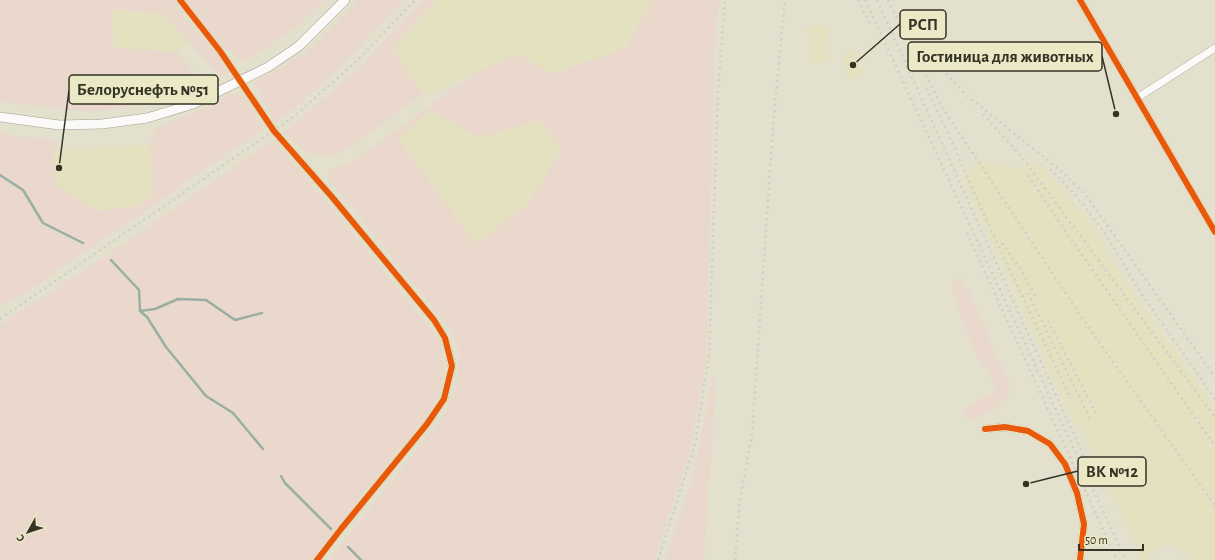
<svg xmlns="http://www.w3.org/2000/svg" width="1215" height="560" viewBox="0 0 1215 560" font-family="'Alegreya Sans',sans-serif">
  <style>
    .built { fill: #e4e1c0 }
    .green { fill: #e9d8cb; fill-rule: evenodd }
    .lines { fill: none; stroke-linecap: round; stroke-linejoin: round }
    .stream { stroke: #98afa2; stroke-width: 2.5 }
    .minor-casing { stroke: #a2a191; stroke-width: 8 }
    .tertiary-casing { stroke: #a2a191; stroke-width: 10 }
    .minor { stroke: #fbfaf8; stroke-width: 7 }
    .tertiary { stroke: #fbfaf8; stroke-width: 9 }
    .rail { stroke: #cfcec9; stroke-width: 2.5; stroke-dasharray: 2 4; stroke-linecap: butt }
    .cycleway-casing { stroke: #ebe8c5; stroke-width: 8 }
    .cycleway { stroke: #e8590c; stroke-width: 6 }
    .leader { fill: none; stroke: #353326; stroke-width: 1.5 }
    .callout-dot { fill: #353326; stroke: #ebe8c5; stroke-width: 1.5 }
    .callout { fill: #ebe8c5; stroke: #353326; stroke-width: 1.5 }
    .callout-label { font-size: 17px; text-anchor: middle; font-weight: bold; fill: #353326 }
  </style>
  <rect width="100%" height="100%" fill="#e3e1cd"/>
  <g class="built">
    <path d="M 437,0 L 652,0 L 627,47 L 554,74 L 517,54 L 430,93 L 422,94 L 392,48 Z"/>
    <path d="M 113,9 L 164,14 L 188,42 L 177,52 L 114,48 Z"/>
    <path d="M 807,26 L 828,26 L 829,62 L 809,63 Z"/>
    <path d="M 858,51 L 862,76 L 848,79 L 843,54 Z"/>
    <path d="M 431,110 L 479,138 L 540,120 L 562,149 L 529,203 L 476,244 L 398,139 Z"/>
    <path d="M 150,144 L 152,196 L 138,206 L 97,211 L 56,185 L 53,151 Z"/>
    <path d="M 981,160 L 1021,169 L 1030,163 L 1041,165 L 1086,216 L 1128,285 L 1215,407 L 1215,560 L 1191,560 L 1171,543 L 1149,553 L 1153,560 L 1140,560 L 1129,530 L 1079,424 L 1074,423 L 962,177 Z"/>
  </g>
  <g class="green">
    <path d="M 0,0 L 173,0 L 179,11 L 218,55 L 228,72 L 220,77 L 164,14 L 113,9 L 114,48 L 177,52 L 202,83 L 199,87 L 141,105 L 89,112 L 0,102 Z"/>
    <path d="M 184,0 L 325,0 C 301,25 274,44 245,62 L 221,44 Z"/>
    <path d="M 358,0 L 405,0 L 322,84 L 275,124 L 254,82 L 304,54 Z"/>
    <path d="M 423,0 L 437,0 L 392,48 L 422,94 L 351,147 L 334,155 L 321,156 L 302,150 L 284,132 L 360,68 Z"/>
    <path d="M 652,0 L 719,0 L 714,51 L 706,362 L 691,447 L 654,560 L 329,560 L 442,418 L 457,386 L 459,352 L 451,330 L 328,178 L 329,171 L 357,159 L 476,72 L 517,54 L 554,74 L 627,47 ZM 431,110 L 479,138 L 540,120 L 562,149 L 529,203 L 476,244 L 398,139 Z"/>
    <path d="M 232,93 L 244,96 L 264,129 L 24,294 L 0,305 L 0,129 L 11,136 L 51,139 L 62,151 L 53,151 L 56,185 L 97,211 L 138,206 L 152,195 L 150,144 L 155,128 L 206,108 Z"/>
    <path d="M 273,140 L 340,218 L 439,339 L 446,364 L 440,391 L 429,413 L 346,514 L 312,560 L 0,560 L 0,325 L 113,251 Z"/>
    <path d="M 960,279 L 968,288 L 1003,371 L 1010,380 C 1009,384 1010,391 1008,395 C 1002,406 978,422 966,420 L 964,412 C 973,401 985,400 995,389 L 993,380 L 981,363 L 970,340 L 952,291 L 952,283 Z"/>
    <path d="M 712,377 L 716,379 L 704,560 L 665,560 L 693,478 Z"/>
  </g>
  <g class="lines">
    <g class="stream">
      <path d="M 0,175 L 23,190 L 43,223 L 83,243"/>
      <path d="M 111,260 L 139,290 L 140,311 L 147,317 L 166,347 L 206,396 L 233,413 L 263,449"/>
      <path d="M 140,311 L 155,309 L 178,299 L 206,300 L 235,320 L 262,313"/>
      <path d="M 281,476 L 285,483 L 331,529"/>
      <path d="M 348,547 L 361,560"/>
    </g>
    <defs>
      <g id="minor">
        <path d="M 180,0 L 220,51 L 274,131 L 332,197 L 434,320 L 445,338 L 452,366 L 444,399 L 427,424 L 341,529 L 317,560"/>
        <path d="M 1080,0 L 1215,232"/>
        <path d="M 1137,98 L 1215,48"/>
        <path d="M 985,429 L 1005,427 L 1028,431 L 1050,444 L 1065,464 L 1077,493 L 1084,524 L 1080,560"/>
      </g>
      <path id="tertiary" d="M 0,117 L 59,125 L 102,124 L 147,118 L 193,104 L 268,67 L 299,46 L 345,0"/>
    </defs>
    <use href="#minor" class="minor-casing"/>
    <use href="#tertiary" class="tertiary-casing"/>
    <use href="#minor" class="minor"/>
    <use href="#tertiary" class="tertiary"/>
    <g class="rail">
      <path d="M 858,0 L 871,26"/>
      <path d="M 865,0 L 1126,560"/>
      <path d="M 877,0 L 1084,457"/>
      <path d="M 888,0 L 942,107 L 1078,312 L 1215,506"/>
      <path d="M 904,23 L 931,56 L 964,93 L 1062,172 L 1085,194 L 1215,377"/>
      <path d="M 927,88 C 939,117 954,145 966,174 C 999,250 1036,324 1071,399"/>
      <path d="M 983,114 L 1021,156 L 1215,417"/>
      <path d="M 1050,169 L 1073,192 L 1104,232 L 1141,293 L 1215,399"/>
      <path d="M 1028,175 L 1064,229 L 1215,446"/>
      <path d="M 967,233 L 1117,560"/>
      <path d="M 1002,243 L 1023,273 L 1036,298"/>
      <path d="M 1028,293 L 1090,419"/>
      <path d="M 0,319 L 292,118 L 358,60 L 415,0"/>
      <path d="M 1048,321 L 1097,415"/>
      <path d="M 658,560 L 695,445 L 709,355 L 718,90 L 725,0"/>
      <path d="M 735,560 L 740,500 L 752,435 L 773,125 L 785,0"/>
    </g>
    <defs>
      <g id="cycleway">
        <path d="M 180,0 L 220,51 L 274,131 L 332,197 L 434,320 L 445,338 L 452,366 L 444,399 L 427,424 L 341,529 L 317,560"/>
        <path d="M 1080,0 L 1215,232"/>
        <path d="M 985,429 L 1005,427 L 1028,431 L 1050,444 L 1065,464 L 1077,493 L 1084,524 L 1080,560"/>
      </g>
    </defs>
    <use href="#cycleway" class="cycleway-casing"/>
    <use href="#cycleway" class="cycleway"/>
  </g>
  <path class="leader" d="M853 65L900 24M1116 114L1102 56M59 168L69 90M1026 484L1078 471"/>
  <g class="callout-dot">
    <circle cx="853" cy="65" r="4"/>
    <circle cx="1116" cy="114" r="4"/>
    <circle cx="59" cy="168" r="4"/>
    <circle cx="1026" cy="484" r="4"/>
  </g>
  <g class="callout">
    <rect x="900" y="10" width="46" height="29" rx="4"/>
    <rect x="908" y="42" width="194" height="29" rx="4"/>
    <rect x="69" y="75" width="149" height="29" rx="4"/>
    <rect x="1078" y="457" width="68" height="29" rx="4"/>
  </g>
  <g class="callout-label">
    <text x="923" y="30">РСП</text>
    <text x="1005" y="62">Гостиница для животных</text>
    <text x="143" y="95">Белоруснефть №51</text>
    <text x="1112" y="477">ВК №12</text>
  </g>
  <g transform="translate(28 532) rotate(231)" stroke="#ebe8c5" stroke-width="3" paint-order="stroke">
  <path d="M0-3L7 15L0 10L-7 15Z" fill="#353326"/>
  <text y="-6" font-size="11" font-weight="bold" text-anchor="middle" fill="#353326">С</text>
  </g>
  <path d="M1079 544v6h64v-6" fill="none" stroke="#353326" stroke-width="2"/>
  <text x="1085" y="544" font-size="12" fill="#353326" stroke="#ebe8c5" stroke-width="3" paint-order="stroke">50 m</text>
</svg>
